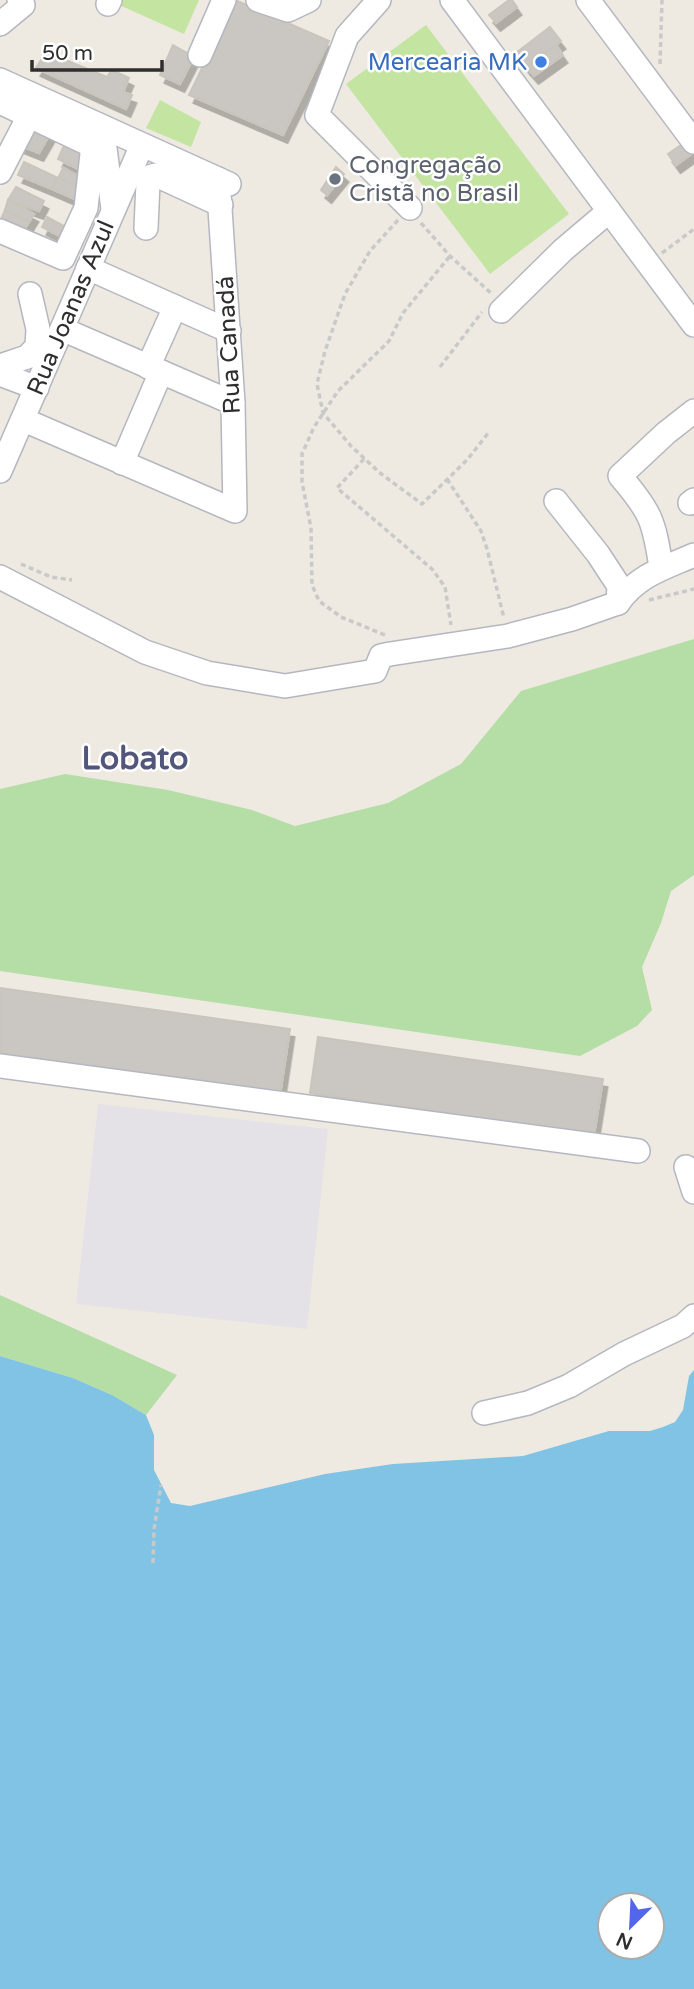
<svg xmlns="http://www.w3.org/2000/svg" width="694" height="1989" viewBox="0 0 694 1989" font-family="'Varela Round',sans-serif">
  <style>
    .industrial { fill: #e4e2e7 }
    .green { fill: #b4dea5 }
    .pitch { fill: #c4e4a2 }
    .water { fill: #81c3e4; fill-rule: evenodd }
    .building { fill: #cac6c1; stroke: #c9c5bc; stroke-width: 2; filter: url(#shadow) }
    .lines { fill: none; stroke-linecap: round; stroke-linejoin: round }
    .minor-casing { stroke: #b5b7c0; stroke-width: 26 }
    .path { stroke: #c9c9c9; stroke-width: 3.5; stroke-dasharray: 5 3.5; stroke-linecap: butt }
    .minor { stroke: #fff; stroke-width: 23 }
    .shop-dot { fill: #3f7fe0; stroke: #fff; stroke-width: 2.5 }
    .worship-dot { fill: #6b7280; stroke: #fff; stroke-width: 2.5 }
    .labels { text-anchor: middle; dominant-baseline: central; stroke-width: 5; stroke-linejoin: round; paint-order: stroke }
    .shop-label { font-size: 24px; fill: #366cbe; stroke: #fff; text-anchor: end }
    .worship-label { font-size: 24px; fill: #5b616d; stroke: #fff; text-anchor: start }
    .street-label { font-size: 24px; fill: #2e2e2e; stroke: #fff }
    .district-label { font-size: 32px; font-weight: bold; fill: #52567b; stroke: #fff }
  </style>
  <defs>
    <filter id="shadow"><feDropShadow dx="4.5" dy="8" stdDeviation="0" flood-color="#0004"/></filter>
  </defs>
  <rect width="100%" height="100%" fill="#eeeae2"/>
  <path class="industrial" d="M 98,1104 L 328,1129 L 307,1329 L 76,1304 Z"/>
  <g class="green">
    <path d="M 694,639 L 694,875 L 671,891 L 661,923 L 642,967 L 652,1010 L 637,1026 L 580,1056 L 0,971 L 0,789 L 65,774 L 168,790 L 252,810 L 295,826 L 388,803 L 461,764 L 521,691 Z"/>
    <path d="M 0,1295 L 177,1375 L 146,1415 L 112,1395 L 73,1378 L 0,1356 Z"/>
  </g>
  <g class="pitch">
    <path d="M 119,0 L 199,0 L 184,34 L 117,4 Z"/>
    <path d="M 426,25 L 569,214 L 490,274 L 346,84 Z"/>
    <path d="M 160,100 L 201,122 L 191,147 L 146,128 Z"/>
  </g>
  <path class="water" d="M 0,1356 L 73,1378 L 112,1395 L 146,1415 L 154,1435 L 154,1470 L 171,1503 L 190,1506 L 325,1474 L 393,1464 L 523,1456 L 609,1431 L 650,1431 L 663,1427 L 675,1422 L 683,1410 L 689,1376 L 694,1370 L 694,1989 L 0,1989 ZM 652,1905 L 652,1947 L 610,1947 L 610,1905 Z"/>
  <g class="building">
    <path d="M 235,0 L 329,41 L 283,135 L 189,95 Z"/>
    <path d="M 509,0 L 512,0 L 517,7 L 496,23 L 489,15 Z"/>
    <path d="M 550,27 L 561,41 L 526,67 L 516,53 Z"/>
    <path d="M 173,45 L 194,57 L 180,84 L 160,75 Z"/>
    <path d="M 556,45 L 563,55 L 534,76 L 526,67 Z"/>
    <path d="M 46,52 L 107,77 L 112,70 L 129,78 L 123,92 L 132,95 L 126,109 L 36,68 Z"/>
    <path d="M 31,125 L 50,134 L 39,153 L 19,145 Z"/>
    <path d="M 66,141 L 89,152 L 80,170 L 58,159 Z"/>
    <path d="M 687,141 L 694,152 L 676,165 L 668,154 Z"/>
    <path d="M 24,162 L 58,178 L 52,189 L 18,175 Z"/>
    <path d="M 336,167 L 344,174 L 327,195 L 321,190 Z"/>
    <path d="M 63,168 L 86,180 L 82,188 L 58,178 Z"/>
    <path d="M 58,178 L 90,191 L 82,202 L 52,189 Z"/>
    <path d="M 16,187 L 44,201 L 39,211 L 8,200 Z"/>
    <path d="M 8,200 L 34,214 L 29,222 L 5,210 Z"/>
    <path d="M 5,210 L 29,222 L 23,232 L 0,221 Z"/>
    <path d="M 47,217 L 75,232 L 68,240 L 42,227 Z"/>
    <path d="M 0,988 L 290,1029 L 280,1095 L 0,1056 Z"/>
    <path d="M 318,1037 L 603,1079 L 594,1135 L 310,1093 Z"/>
  </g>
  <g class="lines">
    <defs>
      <g id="minor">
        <path d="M 258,0 L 288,10 L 309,0"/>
        <path d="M 379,0 L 347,36 L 317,115 L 410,208"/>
        <path d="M 452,0 L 694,325"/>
        <path d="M 588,0 L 694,142"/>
        <path d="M 108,4 L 110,0"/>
        <path d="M 0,24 L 23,5 L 19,0"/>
        <path d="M 200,55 L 224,0"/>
        <path d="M 0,80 L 229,184"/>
        <path d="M 0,102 L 91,145 L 92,154 L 86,208 L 63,258 L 0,231"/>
        <path d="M 104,141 L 113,209"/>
        <path d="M 0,172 L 29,116"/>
        <path d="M 146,228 L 148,183 L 152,176 L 156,175 L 221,205"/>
        <path d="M 88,268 L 229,331"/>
        <path d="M 501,311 L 563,250 L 609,211"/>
        <path d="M 62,329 L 233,403"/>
        <path d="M 0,366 L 27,357 L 37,347 L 38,329 L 30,294"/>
        <path d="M 148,367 L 175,307"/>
        <path d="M 0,374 L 37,388"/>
        <path d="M 24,420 L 235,511 L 233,403 L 218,179"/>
        <path d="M 122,463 L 161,372"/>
        <path d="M 0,471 L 142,145"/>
        <path d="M 556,501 L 598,554 L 619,586 L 618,603"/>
        <path d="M 690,503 L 694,500"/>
        <path d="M 661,567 C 654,521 651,512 620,476 L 666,433 L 694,411"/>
        <path d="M 0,577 L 145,652 L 207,673 L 285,686 L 375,671 L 381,656 L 390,654 L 508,636 L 572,619 L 618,603"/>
        <path d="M 618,603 C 638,575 664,568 694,555"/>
        <path d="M 0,1066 L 638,1151"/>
        <path d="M 686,1167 L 694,1192"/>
        <path d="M 484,1413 L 528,1403 L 569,1386 L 624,1354 L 683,1326 L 694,1316"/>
      </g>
    </defs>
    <use href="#minor" class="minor-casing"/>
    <g class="path">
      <path d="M 660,64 L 662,0"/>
      <path d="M 398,220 L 370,251 L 345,294 L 325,351 L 317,384 L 323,413 L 351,446 L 380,473 L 422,504 L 467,460 L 489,432"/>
      <path d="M 421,223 L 450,256 L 492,294"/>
      <path d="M 662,253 L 694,229"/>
      <path d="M 440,367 L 482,312"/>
      <path d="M 364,459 L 337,488 L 432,569 L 445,587 L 451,625"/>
      <path d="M 447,479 L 481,531 L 487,549 L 504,618"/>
      <path d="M 21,564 L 51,577 L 72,580"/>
      <path d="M 649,600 L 694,589"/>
      <path d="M 385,635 L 341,617 L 319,601 L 312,585 L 311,528 L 302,482 L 302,454 L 314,427 L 338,391 L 389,341 L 403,313 L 450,256"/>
      <path d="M 153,1563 L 154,1529 L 161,1485"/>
    </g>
    <use href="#minor" class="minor"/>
  </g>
  <circle class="shop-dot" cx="541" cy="62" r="7"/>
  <circle class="worship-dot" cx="335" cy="179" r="7"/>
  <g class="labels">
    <g class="shop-label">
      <text x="527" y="62">Mercearia MK</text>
    </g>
    <g class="worship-label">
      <text x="349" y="165">Congregação<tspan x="349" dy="28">Cristã no Brasil</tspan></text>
    </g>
    <g class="street-label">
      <text transform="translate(71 308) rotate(-67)">Rua Joanas Azul</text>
      <text transform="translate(229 345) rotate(-93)">Rua Canadá</text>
    </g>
    <g class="district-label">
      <text x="135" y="759">Lobato</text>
    </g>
  </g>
  <g transform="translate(631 1926) rotate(204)"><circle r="33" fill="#ffffff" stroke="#ababab" stroke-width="2"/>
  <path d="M0-5L12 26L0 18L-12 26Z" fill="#5365ea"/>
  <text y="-10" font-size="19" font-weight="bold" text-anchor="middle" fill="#2e2e2e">N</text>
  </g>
  <path d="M32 60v10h130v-10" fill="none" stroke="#2e2e2e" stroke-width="3.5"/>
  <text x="42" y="60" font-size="21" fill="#2e2e2e" stroke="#ffffff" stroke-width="5" paint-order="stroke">50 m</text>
</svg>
